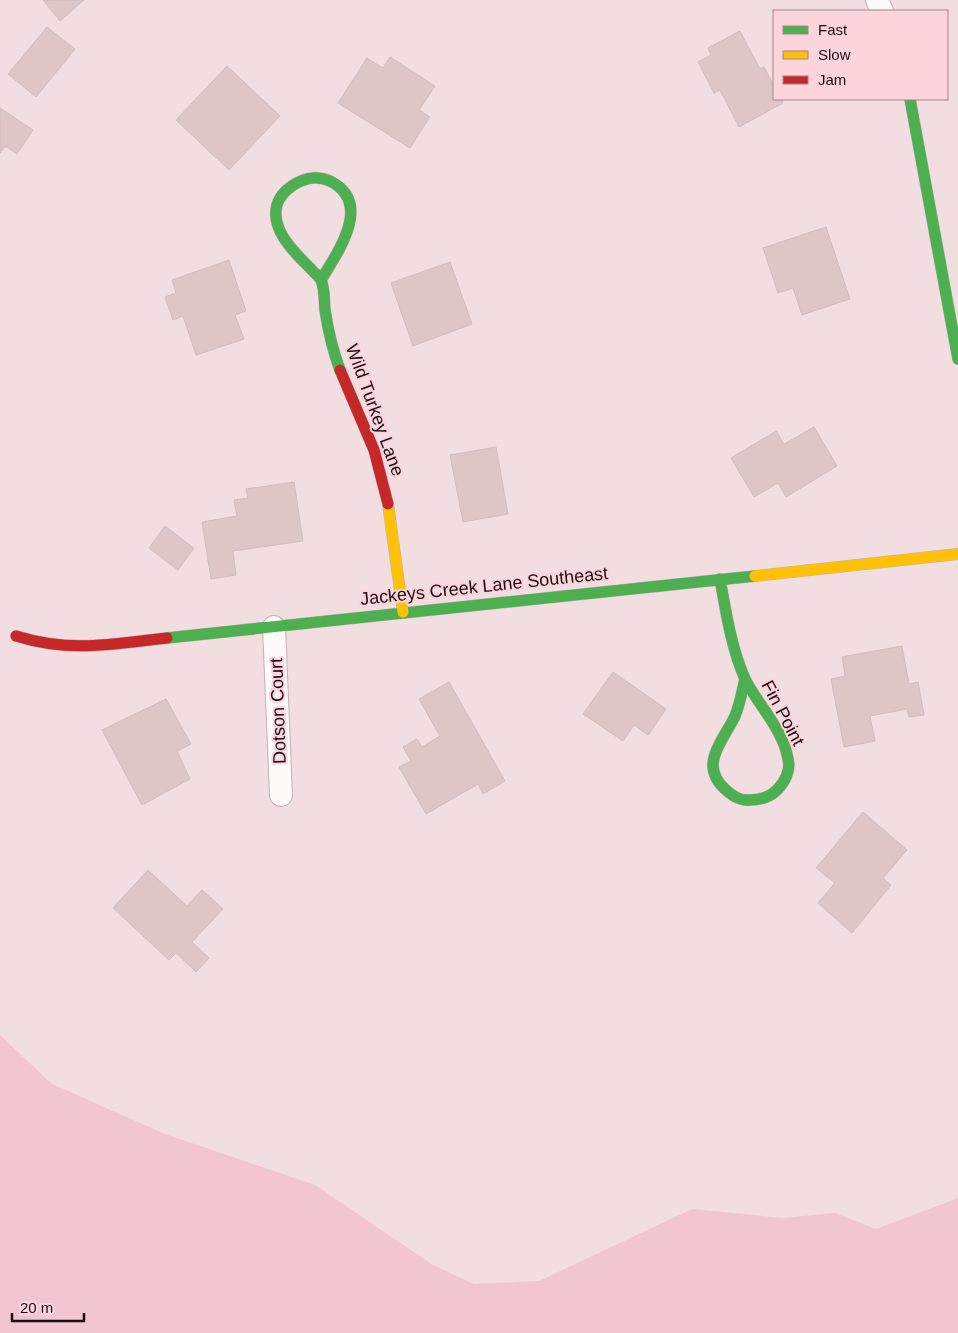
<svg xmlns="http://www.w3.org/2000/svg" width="958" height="1333" viewBox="0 0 958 1333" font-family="Helvetica,sans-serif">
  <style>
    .green { fill: #f2c6d0 }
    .building { fill: #dec6c7; stroke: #d0bebf }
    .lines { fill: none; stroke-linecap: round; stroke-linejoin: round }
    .street-casing { stroke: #c3b1b4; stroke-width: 24 }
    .fast-casing { stroke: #c3b1b4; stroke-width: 12 }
    .slow-casing { stroke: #c3b1b4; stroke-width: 12 }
    .jam-casing { stroke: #c3b1b4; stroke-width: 12 }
    .street { stroke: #fdfafa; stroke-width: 22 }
    .fast { stroke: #4caf50; stroke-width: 11 }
    .slow { stroke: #ffc107; stroke-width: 11 }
    .jam { stroke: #c62828; stroke-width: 11 }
    .labels { text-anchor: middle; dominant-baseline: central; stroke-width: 4; stroke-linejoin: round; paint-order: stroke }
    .street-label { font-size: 18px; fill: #1e0e12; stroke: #fbd4dc }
  </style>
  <rect width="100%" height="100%" fill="#f2dde1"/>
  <path class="green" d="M 0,1035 L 52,1084 L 165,1134 L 315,1185 L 433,1265 L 474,1284 L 539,1281 L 692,1209 L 783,1218 L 835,1213 L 876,1229 L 958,1198 L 958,1333 L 0,1333 Z"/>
  <g class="building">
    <path d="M 43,0 L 84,0 L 60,21 Z"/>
    <path d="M 47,27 L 75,49 L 36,97 L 8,74 Z"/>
    <path d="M 740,31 L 760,69 L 764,67 L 774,86 L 774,99 L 781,99 L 783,103 L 739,127 L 720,90 L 714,93 L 698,62 L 711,55 L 708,48 Z"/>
    <path d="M 390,57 L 435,86 L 419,110 L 430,117 L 410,148 L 338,103 L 367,58 L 383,68 Z"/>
    <path d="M 227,66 L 280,116 L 229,170 L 176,120 Z"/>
    <path d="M 0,108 L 33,130 L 17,154 L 5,146 L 0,153 Z"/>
    <path d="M 826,227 L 850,299 L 802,315 L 793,288 L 778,293 L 763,248 Z"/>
    <path d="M 229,260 L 246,311 L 235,315 L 244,339 L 196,355 L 183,316 L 173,320 L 165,297 L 176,293 L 172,280 Z"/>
    <path d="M 450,262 L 472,324 L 413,346 L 391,283 Z"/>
    <path d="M 814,427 L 837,466 L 786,497 L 778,483 L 754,497 L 731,458 L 776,431 L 784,444 Z"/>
    <path d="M 496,447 L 508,514 L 463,522 L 450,455 Z"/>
    <path d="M 294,482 L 303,541 L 233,551 L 236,575 L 211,579 L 202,522 L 237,516 L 234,500 L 248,498 L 246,489 Z"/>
    <path d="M 165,526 L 194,548 L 178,570 L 149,548 Z"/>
    <path d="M 902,646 L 909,684 L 918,682 L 924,715 L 909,717 L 907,709 L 870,716 L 875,741 L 844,747 L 831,679 L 845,676 L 842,657 Z"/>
    <path d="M 613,672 L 666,709 L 648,735 L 634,725 L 623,741 L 583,714 Z"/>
    <path d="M 449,682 L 505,781 L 483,794 L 478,784 L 426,814 L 399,767 L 411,761 L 403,747 L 417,739 L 422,747 L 440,736 L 419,699 Z"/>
    <path d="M 166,699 L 191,744 L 177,751 L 190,779 L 142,805 L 102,730 Z"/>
    <path d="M 863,812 L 907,850 L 883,878 L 891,885 L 852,933 L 818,903 L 835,883 L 816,868 Z"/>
    <path d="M 148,870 L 187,906 L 202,890 L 223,909 L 192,942 L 209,958 L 196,972 L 176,953 L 169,960 L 113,908 Z"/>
  </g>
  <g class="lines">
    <defs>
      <g id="street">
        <path d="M 877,0 L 882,11"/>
        <path d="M 274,627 L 281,795"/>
      </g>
      <g id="fast">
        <path d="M 910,99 L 958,359"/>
        <path d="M 321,280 C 337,253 374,203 330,181 C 321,177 310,177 301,181 C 291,185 280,194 277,205 C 270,230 295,253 311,269 C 314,273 319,276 321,280 C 325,289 324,301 325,310 C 328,330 333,351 340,370"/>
        <path d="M 720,579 C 726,612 731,647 745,679 C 758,705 783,729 788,759 C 791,770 785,782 777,790 C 770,797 760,800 750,800 C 740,801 733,796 726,790 C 697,765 724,740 735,716 C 740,704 742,691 745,679"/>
        <path d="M 167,638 L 755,576"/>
      </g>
      <g id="slow">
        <path d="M 388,504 L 403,612"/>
        <path d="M 755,576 L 958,554"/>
      </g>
      <g id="jam">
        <path d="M 340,370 L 374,450 L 388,504"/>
        <path d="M 16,636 C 70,653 113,644 167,638"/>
      </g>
    </defs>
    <use href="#street" class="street-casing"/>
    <use href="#fast" class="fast-casing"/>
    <use href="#slow" class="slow-casing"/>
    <use href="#jam" class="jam-casing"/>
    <use href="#street" class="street"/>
    <use href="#fast" class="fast"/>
    <use href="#slow" class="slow"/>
    <use href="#jam" class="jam"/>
  </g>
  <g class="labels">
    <g class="street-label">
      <text transform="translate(375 410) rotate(70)">Wild Turkey Lane</text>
      <text transform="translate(484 586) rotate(-6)">Jackeys Creek Lane Southeast</text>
      <text transform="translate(278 711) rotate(-92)">Dotson Court</text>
      <text transform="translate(783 713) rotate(62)">Fin Point</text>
    </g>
  </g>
  <rect x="773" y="10" width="175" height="90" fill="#fbd4dc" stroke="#a3858b"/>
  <rect x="783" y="26" width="25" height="8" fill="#4caf50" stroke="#a3858b"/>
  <text x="818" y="35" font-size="15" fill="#1e0e12">Fast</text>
  <rect x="783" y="51" width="25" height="8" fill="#ffc107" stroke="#a3858b"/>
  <text x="818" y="60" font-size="15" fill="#1e0e12">Slow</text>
  <rect x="783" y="76" width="25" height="8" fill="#c62828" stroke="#a3858b"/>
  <text x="818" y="85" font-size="15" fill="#1e0e12">Jam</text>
  <path d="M12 1313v8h72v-8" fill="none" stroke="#1e0e12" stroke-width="2.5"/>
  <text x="20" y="1313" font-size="15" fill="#1e0e12" stroke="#fbd4dc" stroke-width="4" paint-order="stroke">20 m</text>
</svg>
